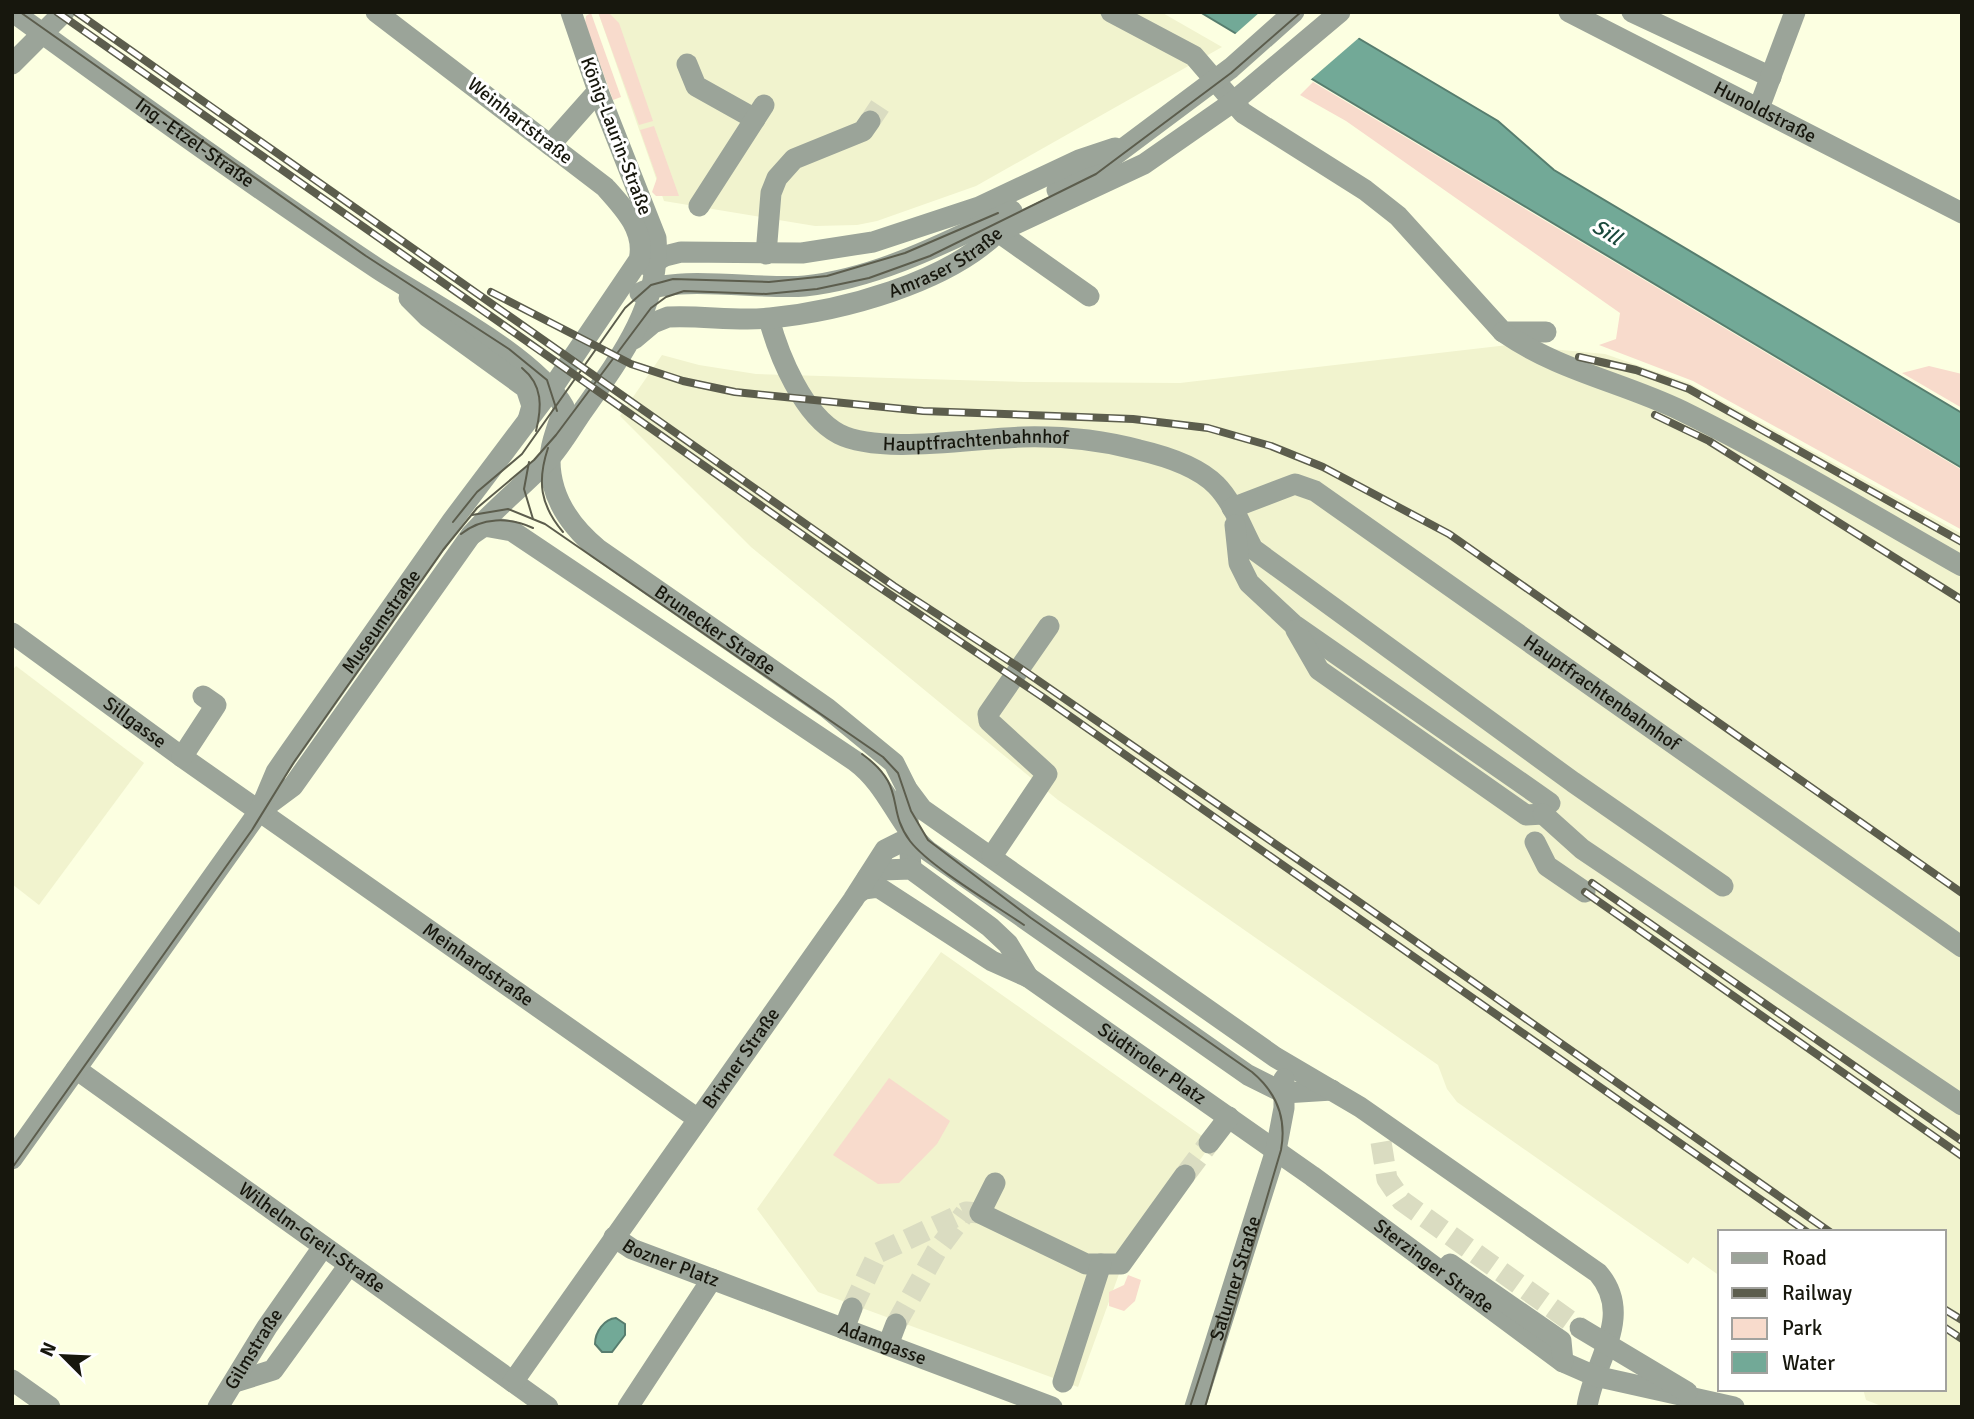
<svg xmlns="http://www.w3.org/2000/svg" width="1974" height="1419" viewBox="0 0 1974 1419" font-family="Signika,sans-serif">
  <style>
    .built { fill: #f1f3ce }
    .green { fill: #f8dbcc }
    .water { fill: #72a997; stroke: #577d6e; stroke-width: 2 }
    .pier { fill: #fcffe1 }
    .lines { fill: none; stroke-linecap: round; stroke-linejoin: round }
    .minor-tunnel { stroke: #dadcc1; stroke-width: 21; stroke-dasharray: 21 10; stroke-linecap: butt }
    .minor { stroke: #9ba499; stroke-width: 21 }
    .tram { stroke: #5c5d4d; stroke-width: 2 }
    .rail-casing { stroke: #5c5d4d; stroke-width: 8 }
    .rail { stroke: #fff; stroke-width: 5; stroke-dasharray: 16; stroke-linecap: butt }
    .labels { text-anchor: middle; dominant-baseline: central; stroke-width: 6; stroke-linejoin: round; paint-order: stroke }
    .street-label { font-size: 19px; fill: #17170d; stroke: #fff }
    .water-label { font-size: 21px; font-style: italic; fill: #1a493c; stroke: #fff }
  </style>
  <rect width="100%" height="100%" fill="#fcffe1"/>
  <g class="built">
    <path d="M 598,12 L 1161,12 L 1222,47 L 976,186 L 877,221 L 857,225 L 815,226 L 664,201 Z"/>
    <path d="M 1508,345 L 1605,354 L 1689,383 L 1962,534 L 1962,1407 L 1884,1407 L 1866,1400 L 1863,1389 L 1944,1389 L 1944,1232 L 1720,1232 L 1720,1276 L 1693,1257 L 1688,1264 L 1457,1102 L 1447,1089 L 1438,1065 L 1058,800 L 751,547 L 620,416 L 662,355 L 699,365 L 756,374 L 1024,382 L 1180,383 Z"/>
    <path d="M 16,666 L 144,763 L 39,905 L 12,884 L 12,671 Z"/>
    <path d="M 941,952 L 1212,1143 L 1119,1274 L 1078,1387 L 818,1292 L 757,1209 Z"/>
  </g>
  <g class="green">
    <path d="M 598,12 L 608,12 L 619,23 L 653,121 L 639,125 Z"/>
    <path d="M 591,13 L 621,97 L 613,100 L 585,23 L 586,16 Z"/>
    <path d="M 1313,82 L 1962,470 L 1962,530 L 1693,381 L 1599,345 L 1616,339 L 1620,313 L 1346,121 L 1300,95 Z"/>
    <path d="M 654,126 L 679,196 L 656,196 L 652,192 L 657,178 L 640,130 Z"/>
    <path d="M 1929,366 L 1962,374 L 1962,408 L 1902,373 Z"/>
    <path d="M 889,1078 L 950,1121 L 937,1144 L 899,1183 L 878,1184 L 833,1155 Z"/>
    <path d="M 1128,1275 L 1141,1280 L 1135,1301 L 1124,1311 L 1109,1306 L 1109,1292 L 1124,1285 Z"/>
  </g>
  <g class="water">
    <path d="M 1200,12 L 1314,12 L 1498,121 L 1554,170 L 1962,413 L 1962,468 Z"/>
    <path d="M 616,1318 L 625,1324 L 625,1335 L 612,1352 L 602,1352 L 595,1344 C 595,1332 604,1319 616,1318 Z"/>
  </g>
  <path class="pier" d="M 1260,12 L 1320,12 L 1361,36 L 1309,81 L 1233,36 Z"/>
  <g class="lines">
    <g class="minor-tunnel">
      <path d="M 870,121 L 880,106"/>
      <path d="M 1381,1142 L 1387,1179 L 1402,1201 L 1580,1328"/>
      <path d="M 1185,1175 L 1209,1143"/>
      <path d="M 852,1308 L 878,1253 L 966,1212 L 980,1213"/>
      <path d="M 896,1324 L 936,1252 L 965,1213"/>
    </g>
    <g class="minor">
      <path id="s1" d="M 13,12 C 133,100 255,187 378,269 C 430,303 535,356 564,407 C 559,423 550,444 550,460 C 550,498 570,526 598,549 L 827,708 L 894,763 L 906,787 L 911,869"/>
      <path d="M 1111,12 L 1194,56 L 1243,113 L 1365,190 L 1398,216 L 1503,332 L 1546,332"/>
      <path id="s2" d="M 1569,12 L 1962,213"/>
      <path d="M 1632,12 L 1771,77"/>
      <path d="M 12,64 L 64,12"/>
      <path d="M 687,64 L 696,86 L 755,119"/>
      <path d="M 1759,108 L 1795,12"/>
      <path d="M 550,145 L 598,91"/>
      <path d="M 1057,190 L 1092,172 L 1231,68 L 1294,12"/>
      <path d="M 699,206 L 764,105"/>
      <path d="M 998,232 L 1089,296"/>
      <path d="M 766,254 L 771,193 L 777,178 L 794,159 L 863,131 L 870,121"/>
      <path d="M 648,266 L 665,256 L 681,252 L 802,253 L 873,242 L 979,207 L 1079,160 L 1115,148"/>
      <path d="M 640,293 C 675,274 761,290 805,286 C 878,278 947,242 1012,211"/>
      <path d="M 409,298 L 428,317 L 526,388 L 532,406 L 528,420"/>
      <path id="s3" d="M 769,319 C 779,356 803,415 839,434 C 880,455 975,438 1023,437 C 1063,436 1101,440 1139,450 C 1165,456 1197,466 1216,485 C 1233,502 1242,529 1253,549 L 1573,782 L 1723,886"/>
      <path d="M 1503,332 C 1559,371 1622,382 1682,411 C 1778,458 1869,513 1962,566"/>
      <path id="s4" d="M 634,339 L 653,323 L 668,317 C 702,315 737,322 770,318 C 842,311 946,283 998,232 L 1144,164 L 1233,102 L 1340,12"/>
      <path id="s5" d="M 1232,508 L 1295,484 L 1315,491 L 1962,947"/>
      <path d="M 1235,525 L 1239,563 L 1249,583 L 1293,624 L 1550,803"/>
      <path d="M 471,535 L 484,526 L 512,531 L 855,761 C 889,786 898,826 928,851 L 1248,1075 L 1284,1093 L 1332,1090"/>
      <path d="M 1296,630 L 1319,670 L 1526,815 L 1543,814"/>
      <path id="s6" d="M 12,633 L 182,757 L 698,1119"/>
      <path d="M 182,757 L 216,705 L 203,696"/>
      <path d="M 907,789 L 922,809 L 1275,1057 L 1360,1107 L 1598,1273 C 1635,1316 1594,1360 1587,1407"/>
      <path d="M 262,809 L 293,786 L 471,535 C 495,508 523,486 548,460 C 561,446 571,428 582,412 C 619,360 661,305 656,238 L 598,91 L 571,12"/>
      <path d="M 1543,814 L 1582,849 L 1962,1105"/>
      <path d="M 1535,842 L 1547,866 L 1585,892"/>
      <path d="M 992,856 L 1047,774 L 989,721 L 988,714 L 1049,626"/>
      <path d="M 867,878 L 882,870 L 911,869 L 990,927 L 1008,944 L 1028,977"/>
      <path id="s7" d="M 858,893 L 864,889 L 878,887 L 992,961 L 1028,977 L 1312,1176 L 1563,1362 L 1595,1376 L 1734,1407"/>
      <path id="s8" d="M 76,1069 L 548,1407"/>
      <path d="M 1209,1143 L 1229,1117"/>
      <path id="s9" d="M 12,1159 L 260,810 L 276,772 L 287,756 L 452,521 L 553,387 L 639,260 C 646,231 624,208 605,187 L 376,12"/>
      <path d="M 995,1183 L 980,1213 L 1086,1264 L 1121,1264 L 1185,1175"/>
      <path id="s10" d="M 614,1237 L 632,1249 L 1052,1407"/>
      <path d="M 1450,1264 L 1561,1341 L 1563,1362"/>
      <path d="M 1580,1328 L 1687,1392"/>
      <path d="M 844,1329 L 852,1308"/>
      <path d="M 888,1345 L 896,1324"/>
      <path d="M 12,1380 L 50,1407"/>
      <path d="M 235,1382 L 273,1370 L 349,1265"/>
      <path id="s11" d="M 513,1382 L 853,900 L 885,850 L 901,842 L 920,848"/>
      <path d="M 1063,1382 L 1101,1264"/>
      <path id="s12" d="M 218,1407 L 267,1327 L 323,1247"/>
      <path d="M 628,1407 L 712,1279"/>
      <path id="s13" d="M 1195,1407 L 1276,1150 L 1284,1108 L 1284,1079"/>
    </g>
    <g class="tram">
      <path d="M 20,12 L 366,256 L 509,349 L 547,380 L 557,411"/>
      <path d="M 522,368 C 543,385 542,407 536,431"/>
      <path d="M 548,448 C 537,481 540,505 563,532"/>
      <path d="M 529,462 L 524,489 L 533,519"/>
      <path d="M 472,515 L 508,509 L 545,524 L 883,757 L 898,773 L 911,811 L 928,840 L 1031,918 L 1252,1072 C 1276,1092 1287,1118 1281,1150 L 1205,1407"/>
      <path d="M 453,522 L 477,492 L 522,454 L 625,308 L 651,285 L 673,279 L 769,282 L 827,276 L 905,253 L 998,213"/>
      <path d="M 461,534 C 482,517 509,517 533,528"/>
      <path d="M 862,754 C 908,787 885,808 910,841 C 930,867 995,905 1024,925"/>
      <path d="M 12,1168 L 252,830 L 294,762 L 443,550 L 477,508 L 534,460 L 556,435 L 651,308 L 666,297 L 684,291 L 766,294 L 817,289 L 869,278 L 930,256 L 1096,174 L 1231,73 L 1301,12"/>
      <path d="M 1190,1407 L 1220,1314"/>
    </g>
    <defs>
      <g id="rail">
        <path d="M 57,12 L 830,554 L 1044,698 L 1807,1232"/>
        <path d="M 76,12 L 894,586 L 1020,668 L 1345,892 L 1830,1232"/>
        <path d="M 491,292 L 631,364 L 683,381 L 735,392 L 923,411 L 1133,419 L 1208,428 L 1271,446 L 1323,467 L 1449,534 L 1962,893"/>
        <path d="M 1579,357 L 1636,370 L 1689,389 L 1962,542"/>
        <path d="M 1655,415 L 1709,441 L 1962,600"/>
        <path d="M 1592,883 L 1962,1141"/>
        <path d="M 1585,892 L 1962,1156"/>
        <path d="M 1944,1309 L 1962,1320"/>
        <path d="M 1944,1327 L 1962,1339"/>
      </g>
    </defs>
    <use href="#rail" class="rail-casing"/>
    <use href="#rail" class="rail"/>
  </g>
  <g class="labels">
    <g class="street-label">
      <text stroke="none"><textPath href="#s2" startOffset="220">Hunoldstraße</textPath></text>
      <text transform="translate(520 121) rotate(38)">Weinhartstraße</text>
      <text transform="translate(616 136) rotate(69)">König-Laurin-Straße</text>
      <text stroke="none"><textPath href="#s1" startOffset="224">Ing.-Etzel-Straße</textPath></text>
      <text stroke="none"><textPath href="#s4" startOffset="329">Amraser Straße</textPath></text>
      <text stroke="none"><textPath href="#s3" startOffset="276">Hauptfrachtenbahnhof</textPath></text>
      <text stroke="none"><textPath href="#s9" startOffset="653">Museumstraße</textPath></text>
      <text stroke="none"><textPath href="#s1" startOffset="982">Brunecker Straße</textPath></text>
      <text stroke="none"><textPath href="#s5" startOffset="439">Hauptfrachtenbahnhof</textPath></text>
      <text stroke="none"><textPath href="#s6" startOffset="152">Sillgasse</textPath></text>
      <text stroke="none"><textPath href="#s6" startOffset="572">Meinhardstraße</textPath></text>
      <text stroke="none"><textPath href="#s11" startOffset="396">Brixner Straße</textPath></text>
      <text stroke="none"><textPath href="#s7" startOffset="348">Südtiroler Platz</textPath></text>
      <text stroke="none"><textPath href="#s8" startOffset="290">Wilhelm-Greil-Straße</textPath></text>
      <text stroke="none"><textPath href="#s10" startOffset="63">Bozner Platz</textPath></text>
      <text stroke="none"><textPath href="#s7" startOffset="695">Sterzinger Straße</textPath></text>
      <text stroke="none"><textPath href="#s13" startOffset="135">Salurner Straße</textPath></text>
      <text stroke="none"><textPath href="#s12" startOffset="68">Gilmstraße</textPath></text>
      <text stroke="none"><textPath href="#s10" startOffset="289">Adamgasse</textPath></text>
    </g>
    <g class="water-label">
      <text transform="translate(1607 232) rotate(32)">Sill</text>
    </g>
  </g>
  <rect width="1974" height="1419" fill="none" stroke="#17170d" stroke-width="28"/>
  <rect x="1718" y="1230" width="228" height="161" fill="#ffffff" stroke="#a2a29e" stroke-width="2"/>
  <rect x="1732" y="1253" width="35" height="10" fill="#9ba499" stroke="#a2a29e" stroke-width="2"/>
  <text x="1782" y="1265" font-size="21" fill="#17170d">Road</text>
  <rect x="1732" y="1288" width="35" height="10" fill="#5c5d4d" stroke="#a2a29e" stroke-width="2"/>
  <text x="1782" y="1300" font-size="21" fill="#17170d">Railway</text>
  <rect x="1732" y="1318" width="35" height="21" fill="#f8dbcc" stroke="#a2a29e" stroke-width="2"/>
  <text x="1782" y="1335" font-size="21" fill="#17170d">Park</text>
  <rect x="1732" y="1352" width="35" height="21" fill="#72a997" stroke="#a2a29e" stroke-width="2"/>
  <text x="1782" y="1370" font-size="21" fill="#17170d">Water</text>
  <g transform="translate(63 1356) rotate(294)" stroke="#ffffff" stroke-width="5" paint-order="stroke">
  <path d="M0-5L12 26L0 18L-12 26Z" fill="#17170d"/>
  <text y="-10" font-size="19" font-weight="bold" text-anchor="middle" fill="#17170d">N</text>
  </g>
</svg>
